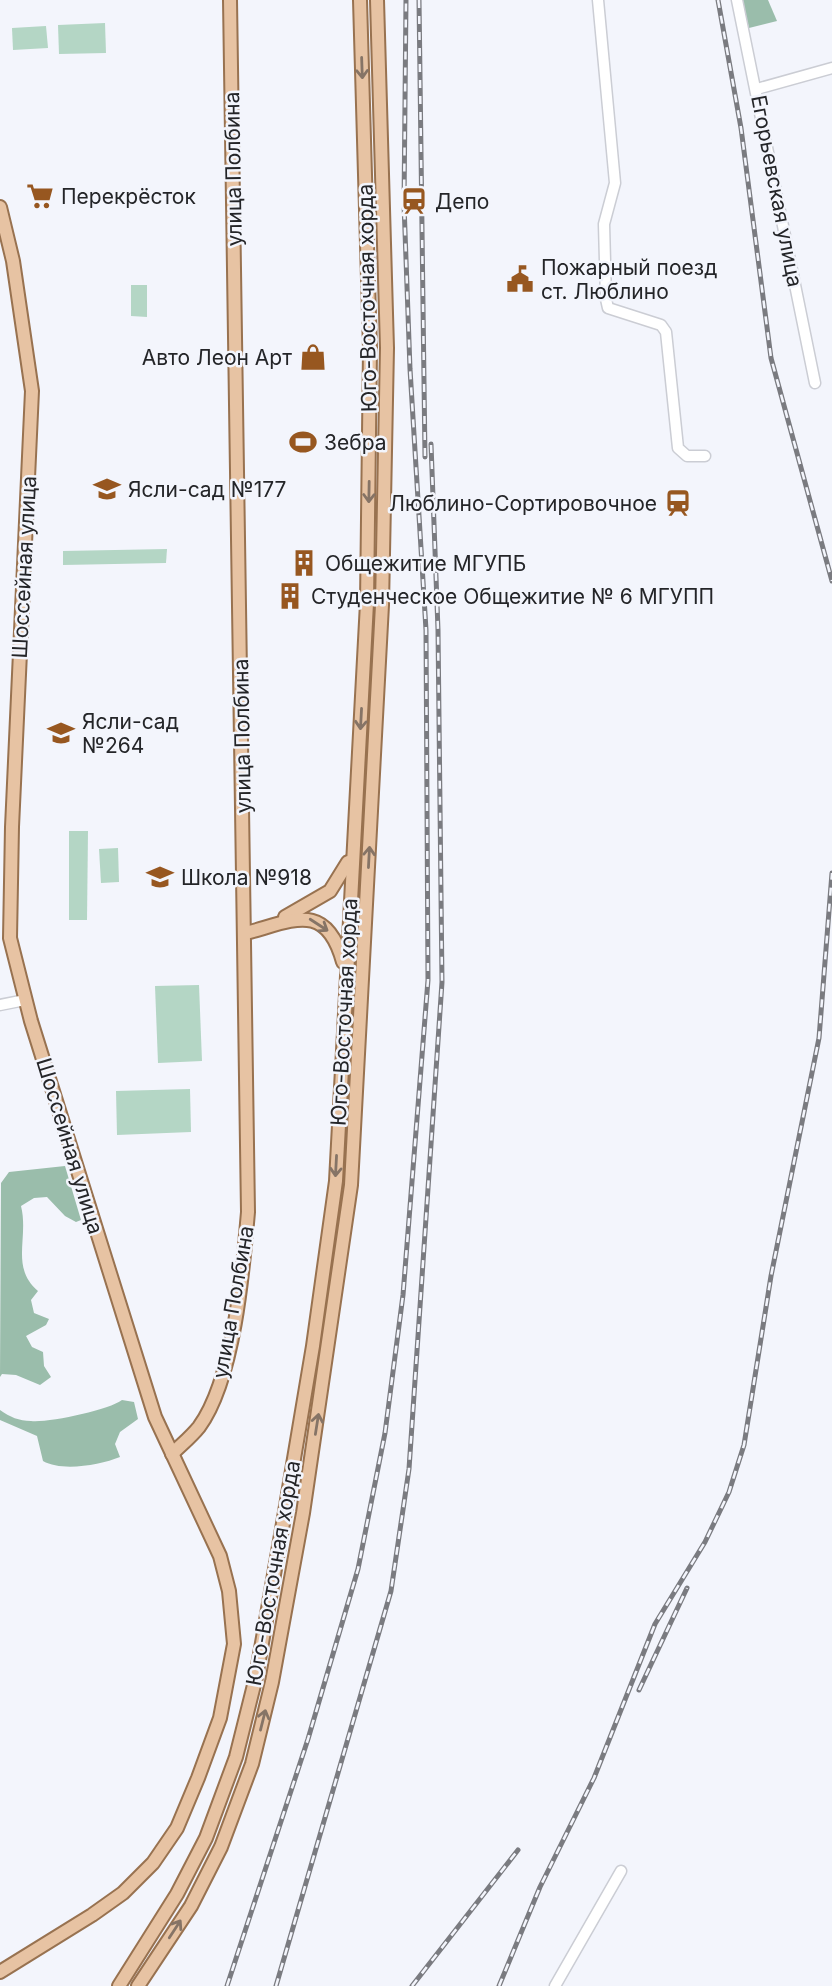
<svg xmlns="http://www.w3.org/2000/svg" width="832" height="1986" viewBox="0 0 832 1986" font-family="Inter,sans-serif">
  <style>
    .green { fill: #b4d6c5 }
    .forest { fill: #9abdab }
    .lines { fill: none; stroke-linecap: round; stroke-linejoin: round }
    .minor-casing { stroke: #cbcdd4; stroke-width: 13 }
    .major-casing { stroke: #987250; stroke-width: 16 }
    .minor { stroke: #fff; stroke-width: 10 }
    .major { stroke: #e7c3a3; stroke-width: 12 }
    .rail-casing { stroke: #7a7b80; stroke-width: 5 }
    .rail { stroke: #f3f5fc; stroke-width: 2.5; stroke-dasharray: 8; stroke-linecap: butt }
    .oneway { stroke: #867466 }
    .labels { text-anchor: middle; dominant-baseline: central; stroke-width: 5; stroke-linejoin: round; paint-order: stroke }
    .street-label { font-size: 21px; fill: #242528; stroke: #f3f5fc }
    .poi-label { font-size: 21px; fill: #242528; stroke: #f3f5fc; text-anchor: start }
  </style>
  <rect width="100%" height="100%" fill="#f3f5fc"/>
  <g class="green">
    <path d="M 105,23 L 106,53 L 59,54 L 58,25 Z"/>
    <path d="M 46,26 L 48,48 L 13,50 L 12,28 Z"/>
    <path d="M 131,285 L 147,285 L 147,317 L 131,316 Z"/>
    <path d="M 167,549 L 166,563 L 63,565 L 63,551 Z"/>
    <path d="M 69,831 L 88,831 L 87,920 L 69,920 Z"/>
    <path d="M 118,848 L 119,882 L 101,883 L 99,849 Z"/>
    <path d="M 199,985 L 202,1061 L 158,1063 L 155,986 Z"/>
    <path d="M 190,1089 L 191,1132 L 117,1135 L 116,1091 Z"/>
  </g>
  <g class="forest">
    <path d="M 742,0 L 768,0 L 777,21 L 749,28 Z"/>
    <path d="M 65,1166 L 81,1220 L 76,1222 L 65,1216 L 47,1197 L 34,1198 L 21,1206 C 29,1238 10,1267 38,1291 L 31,1300 L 34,1313 L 49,1319 L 46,1325 L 26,1336 L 32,1347 L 43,1352 L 44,1366 L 51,1377 L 40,1385 L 16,1375 L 2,1374 L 0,1377 L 1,1183 L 9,1172 Z"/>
    <path d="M 122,1400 L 134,1402 L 138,1419 L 120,1432 L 115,1444 L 120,1457 C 100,1465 62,1472 43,1461 L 37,1436 L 0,1420 L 0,1410 C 10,1417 19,1421 31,1421 C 48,1423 109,1410 122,1400 Z"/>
  </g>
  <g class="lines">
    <defs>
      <g id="minor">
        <path d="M 598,0 L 615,183 L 604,224 L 606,299 L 608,308 L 661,325 L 666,332 L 678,448 L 687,456 L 705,456"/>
        <path d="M 737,0 L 815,383"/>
        <path d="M 757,89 L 832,68"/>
        <path d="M 0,1005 L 25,1000"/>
        <path d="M 555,1986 L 621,1871"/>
      </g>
      <g id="major">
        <path d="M 0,207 L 13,261 L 32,391 L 12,827 L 10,938 L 31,1021 L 155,1417 L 220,1556 L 229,1591 L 234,1644 L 220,1718 L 198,1778 L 177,1828 L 153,1863 L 123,1893 L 92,1915 L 0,1972"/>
        <path d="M 285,917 L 330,891 L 348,862"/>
        <path d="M 246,933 C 292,921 326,900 343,962"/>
        <path d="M 172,1454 C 181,1445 191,1437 199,1427 C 234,1379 243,1271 248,1212 L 230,0"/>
        <path d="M 119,1986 L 177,1894 L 206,1838 L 236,1757 L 256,1677 L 285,1512 L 313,1346 L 336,1181 L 367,603 L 370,349 L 360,0"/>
        <path d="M 138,1986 L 191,1906 L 221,1847 L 252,1764 L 272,1682 L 303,1513 L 351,1185 L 382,605 L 387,348 L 377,0"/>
      </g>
    </defs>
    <use href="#minor" class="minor-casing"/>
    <use href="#major" class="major-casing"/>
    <use href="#minor" class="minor"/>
    <use href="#major" class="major"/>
    <defs>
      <g id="rail">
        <path d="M 419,0 L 425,457"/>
        <path d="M 718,0 L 741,128 L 771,358 L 832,581"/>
        <path d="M 639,1690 L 687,1588"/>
        <path d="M 227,1986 L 308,1739 L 358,1569 L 385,1433 L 403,1295 L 428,980 L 426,630 L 410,369 L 404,204 L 406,0"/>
        <path d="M 276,1986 L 391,1591 L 409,1469 L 442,982 L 438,630 L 431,444"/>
        <path d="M 412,1986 L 518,1850"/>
        <path d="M 499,1986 L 540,1887 L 594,1778 L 655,1624 L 705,1542 L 729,1492 L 744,1445 L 771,1276 L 819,1038 L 832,873"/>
      </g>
    </defs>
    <use href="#rail" class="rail-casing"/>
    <use href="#rail" class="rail"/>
  </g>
  <defs><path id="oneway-shaft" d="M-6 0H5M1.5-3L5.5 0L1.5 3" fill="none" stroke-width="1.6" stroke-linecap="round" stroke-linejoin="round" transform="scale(1.75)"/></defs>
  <g class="oneway">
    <use href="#oneway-shaft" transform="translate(362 68) rotate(88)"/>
    <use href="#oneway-shaft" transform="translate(369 492) rotate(91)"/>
    <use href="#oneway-shaft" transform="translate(361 719) rotate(93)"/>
    <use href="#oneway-shaft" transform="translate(369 857) rotate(-87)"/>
    <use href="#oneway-shaft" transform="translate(319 925) rotate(33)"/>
    <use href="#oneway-shaft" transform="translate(336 1166) rotate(93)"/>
    <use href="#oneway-shaft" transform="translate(317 1424) rotate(-81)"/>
    <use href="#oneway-shaft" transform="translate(263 1720) rotate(-76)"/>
    <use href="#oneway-shaft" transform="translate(175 1929) rotate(-57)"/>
  </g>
  <defs>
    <symbol id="supermarket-bare" viewBox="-9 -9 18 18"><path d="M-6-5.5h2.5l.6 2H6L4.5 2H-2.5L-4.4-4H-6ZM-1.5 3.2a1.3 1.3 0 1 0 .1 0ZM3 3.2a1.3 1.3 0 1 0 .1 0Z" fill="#975720" stroke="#f3f5fc" stroke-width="2.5" paint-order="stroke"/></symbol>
    <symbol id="station-bare" viewBox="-9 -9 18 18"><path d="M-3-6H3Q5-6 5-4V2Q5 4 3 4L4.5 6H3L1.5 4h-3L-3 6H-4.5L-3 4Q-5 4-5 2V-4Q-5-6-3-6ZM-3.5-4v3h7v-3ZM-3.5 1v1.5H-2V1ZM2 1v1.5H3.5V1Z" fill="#975720" stroke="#f3f5fc" stroke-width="2.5" paint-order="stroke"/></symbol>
    <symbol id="civic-bare" viewBox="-9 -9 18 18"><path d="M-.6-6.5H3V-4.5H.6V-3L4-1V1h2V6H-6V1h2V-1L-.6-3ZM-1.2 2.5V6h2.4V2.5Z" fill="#975720" stroke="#f3f5fc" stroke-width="2.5" paint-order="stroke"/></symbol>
    <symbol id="shop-bare" viewBox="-9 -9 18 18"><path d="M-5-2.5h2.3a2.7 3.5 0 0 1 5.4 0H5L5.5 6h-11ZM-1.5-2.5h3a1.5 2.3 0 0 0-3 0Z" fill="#975720" stroke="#f3f5fc" stroke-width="2.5" paint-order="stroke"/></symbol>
    <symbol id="stadium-bare" viewBox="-9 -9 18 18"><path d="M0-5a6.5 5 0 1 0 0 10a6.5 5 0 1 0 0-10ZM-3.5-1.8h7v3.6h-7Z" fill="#975720" stroke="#f3f5fc" stroke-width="2.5" paint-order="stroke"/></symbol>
    <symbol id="school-bare" viewBox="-9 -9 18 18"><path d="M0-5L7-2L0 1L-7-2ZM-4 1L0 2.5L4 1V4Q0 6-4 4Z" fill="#975720" stroke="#f3f5fc" stroke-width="2.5" paint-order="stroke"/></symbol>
    <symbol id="building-bare" viewBox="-9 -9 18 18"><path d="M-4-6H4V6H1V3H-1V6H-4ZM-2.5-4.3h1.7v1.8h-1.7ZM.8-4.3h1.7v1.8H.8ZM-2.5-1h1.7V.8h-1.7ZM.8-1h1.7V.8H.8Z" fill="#975720" stroke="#f3f5fc" stroke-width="2.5" paint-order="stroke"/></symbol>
  </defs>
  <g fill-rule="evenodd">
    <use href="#supermarket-bare" x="21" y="177" width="38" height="38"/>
    <use href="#station-bare" x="395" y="182" width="38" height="38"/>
    <use href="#civic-bare" x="501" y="260" width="38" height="38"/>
    <use href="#shop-bare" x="294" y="338" width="38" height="38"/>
    <use href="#stadium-bare" x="284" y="423" width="38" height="38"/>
    <use href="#school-bare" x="88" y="470" width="38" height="38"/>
    <use href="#station-bare" x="659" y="484" width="38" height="38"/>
    <use href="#building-bare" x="285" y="544" width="38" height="38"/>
    <use href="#building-bare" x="271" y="577" width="38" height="38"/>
    <use href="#school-bare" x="42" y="714" width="38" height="38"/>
    <use href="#school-bare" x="141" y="858" width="38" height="38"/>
  </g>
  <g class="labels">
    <g class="street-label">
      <text transform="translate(233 169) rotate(-91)">улица Полбина</text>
      <text transform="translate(777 191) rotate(79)">Егорьевская улица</text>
      <text transform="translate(367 298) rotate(-91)">Юго-Восточная хорда</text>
      <text transform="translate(24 567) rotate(-87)">Шоссейная улица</text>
      <text transform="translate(242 736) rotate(-91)">улица Полбина</text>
      <text transform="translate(344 1012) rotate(-87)">Юго-Восточная хорда</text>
      <text transform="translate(70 1146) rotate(73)">Шоссейная улица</text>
      <text transform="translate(233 1302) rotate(-80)">улица Полбина</text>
      <text transform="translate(273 1573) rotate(-80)">Юго-Восточная хорда</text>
    </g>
    <g class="poi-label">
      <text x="61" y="196">Перекрёсток</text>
      <text x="435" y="201">Депо</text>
      <text x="541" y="267">Пожарный поезд<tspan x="541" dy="24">ст. Люблино</tspan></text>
      <text x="292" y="357" text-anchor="end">Авто Леон Арт</text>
      <text x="324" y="442">Зебра</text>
      <text x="128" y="489">Ясли-сад №177</text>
      <text x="657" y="503" text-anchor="end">Люблино-Сортировочное</text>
      <text x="325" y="563">Общежитие МГУПБ</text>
      <text x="311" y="596">Студенческое Общежитие № 6 МГУПП</text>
      <text x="82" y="721">Ясли-сад<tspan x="82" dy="24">№264</tspan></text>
      <text x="181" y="877">Школа №918</text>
    </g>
  </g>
</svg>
